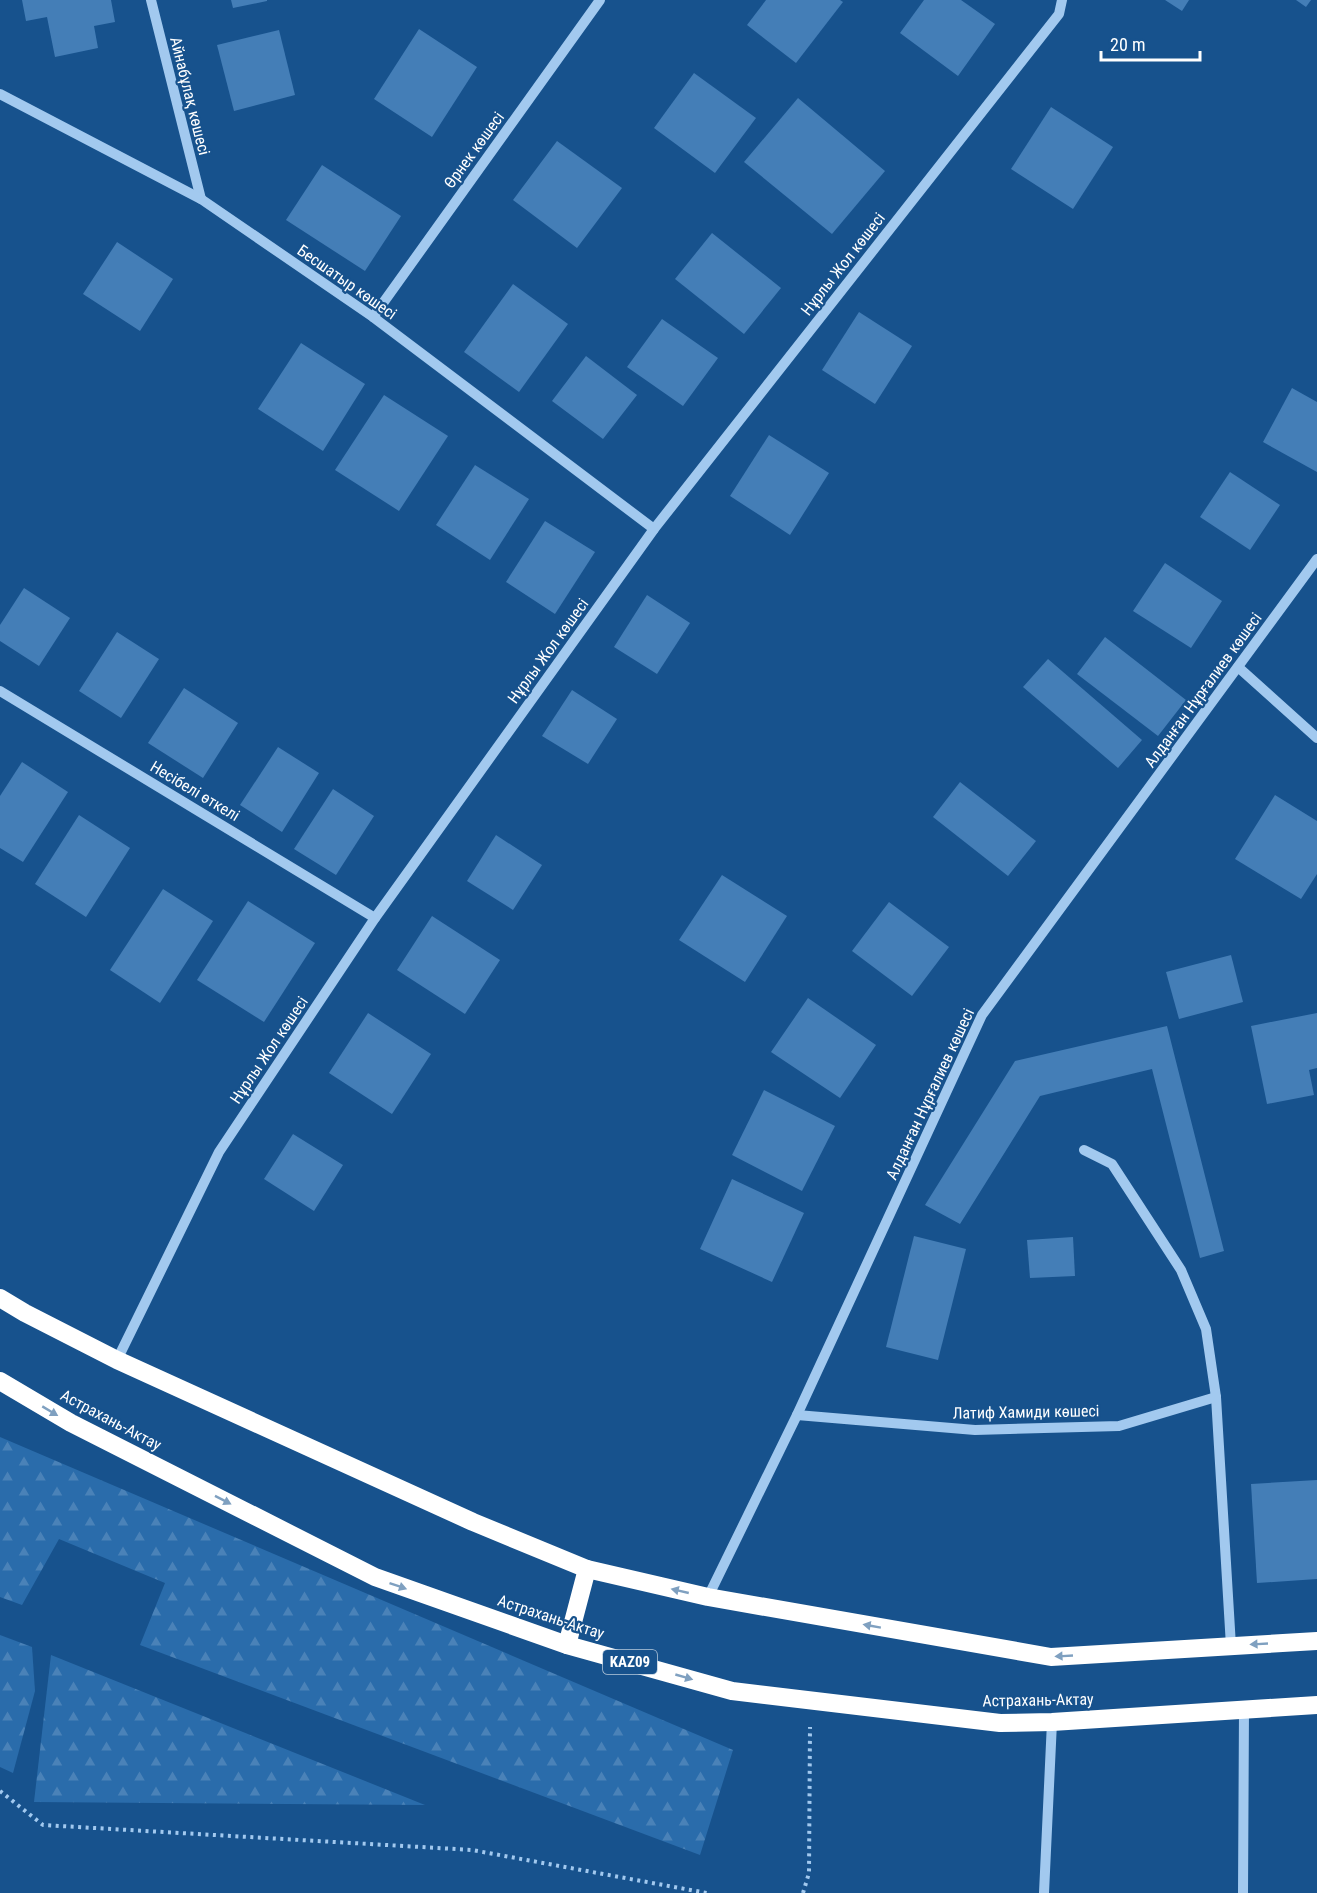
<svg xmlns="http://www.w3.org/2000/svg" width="1317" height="1893" viewBox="0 0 1317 1893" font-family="'Roboto Condensed',sans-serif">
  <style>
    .forest { fill: url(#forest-firs) }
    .building { fill: #447eb7 }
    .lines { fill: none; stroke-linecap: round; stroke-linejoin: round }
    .path { stroke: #a2c9ef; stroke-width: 4; stroke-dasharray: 3 4.5; stroke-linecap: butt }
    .minor { stroke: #a2c9ef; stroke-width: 10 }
    .highway { stroke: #fff; stroke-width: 18 }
    .oneway { fill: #7fa0c0 }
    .labels { text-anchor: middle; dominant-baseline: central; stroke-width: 4.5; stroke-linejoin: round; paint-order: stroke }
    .shield { fill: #17528d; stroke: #b9cbdd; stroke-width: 1.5 }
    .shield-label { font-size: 15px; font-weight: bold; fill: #fff }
    .street-label { font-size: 16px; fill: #fff; stroke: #17528d }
  </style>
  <defs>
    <pattern id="forest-firs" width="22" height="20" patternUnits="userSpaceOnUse" patternTransform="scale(1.5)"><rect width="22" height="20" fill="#2a6cab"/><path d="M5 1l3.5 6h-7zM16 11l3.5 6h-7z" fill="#4a82b8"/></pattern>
  </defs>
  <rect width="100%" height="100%" fill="#17528d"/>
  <g class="forest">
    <path d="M 0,1437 L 733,1750 L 700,1855 L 140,1645 L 165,1583 L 59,1539 L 22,1605 L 0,1597 Z"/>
    <path d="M 0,1635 L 32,1647 L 35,1691 L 13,1773 L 0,1767 Z"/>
    <path d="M 51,1655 L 425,1805 L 34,1802 Z"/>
  </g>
  <g class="building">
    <path d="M 22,0 L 111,0 L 115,22 L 94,26 L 98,48 L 55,57 L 47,17 L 26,21 Z"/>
    <path d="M 231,0 L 267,0 L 267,1 L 233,8 Z"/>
    <path d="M 766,0 L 840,0 L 843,2 L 796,63 L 747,25 Z"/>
    <path d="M 924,0 L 961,0 L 995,24 L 958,76 L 900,33 Z"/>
    <path d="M 1165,0 L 1189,0 L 1182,11 Z"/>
    <path d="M 1296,0 L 1311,0 L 1306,7 Z"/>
    <path d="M 419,29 L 477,67 L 432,137 L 374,99 Z"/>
    <path d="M 279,30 L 295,95 L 234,111 L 217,45 Z"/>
    <path d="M 694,73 L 756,118 L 715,173 L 654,128 Z"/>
    <path d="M 798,98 L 885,171 L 832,234 L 744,162 Z"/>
    <path d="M 1051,107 L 1113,147 L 1073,209 L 1011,169 Z"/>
    <path d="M 557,141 L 622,188 L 577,248 L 513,200 Z"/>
    <path d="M 322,165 L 401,216 L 365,271 L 286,220 Z"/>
    <path d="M 712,233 L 781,288 L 744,334 L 675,279 Z"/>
    <path d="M 117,242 L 173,279 L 140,331 L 83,294 Z"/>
    <path d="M 513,284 L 568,324 L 519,392 L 464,352 Z"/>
    <path d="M 859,312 L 912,346 L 875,404 L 822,370 Z"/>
    <path d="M 662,319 L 718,358 L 683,406 L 627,367 Z"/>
    <path d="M 301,343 L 365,384 L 323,451 L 258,409 Z"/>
    <path d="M 586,356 L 637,395 L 603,439 L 552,401 Z"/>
    <path d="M 1292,388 L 1317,402 L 1317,472 L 1263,442 Z"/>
    <path d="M 384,395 L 448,436 L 399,511 L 335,470 Z"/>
    <path d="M 769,435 L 829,473 L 790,535 L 730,496 Z"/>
    <path d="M 475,465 L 529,499 L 490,560 L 436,525 Z"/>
    <path d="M 1230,472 L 1280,505 L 1250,550 L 1200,517 Z"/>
    <path d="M 545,521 L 595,552 L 555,614 L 506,582 Z"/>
    <path d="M 1165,563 L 1222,601 L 1191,648 L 1133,611 Z"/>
    <path d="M 24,588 L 70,618 L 39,666 L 0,641 L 0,625 Z"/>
    <path d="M 647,595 L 690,623 L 657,674 L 614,647 Z"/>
    <path d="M 117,632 L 159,659 L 121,718 L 79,691 Z"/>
    <path d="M 1105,637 L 1186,700 L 1158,736 L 1077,674 Z"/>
    <path d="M 1048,659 L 1142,740 L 1118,768 L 1023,687 Z"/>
    <path d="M 184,688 L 238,723 L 203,778 L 148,743 Z"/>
    <path d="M 572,690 L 617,719 L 588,764 L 542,736 Z"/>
    <path d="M 278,747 L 319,773 L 282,832 L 240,805 Z"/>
    <path d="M 22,762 L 68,792 L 23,862 L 0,848 L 0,796 Z"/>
    <path d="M 960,782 L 1036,841 L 1008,876 L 933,817 Z"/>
    <path d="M 333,789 L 374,816 L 336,875 L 294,849 Z"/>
    <path d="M 1275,795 L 1317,821 L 1317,874 L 1301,899 L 1235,859 Z"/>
    <path d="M 79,815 L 130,848 L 86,917 L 35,884 Z"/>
    <path d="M 496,835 L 542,865 L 513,910 L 467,881 Z"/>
    <path d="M 722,875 L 787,916 L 745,982 L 679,940 Z"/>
    <path d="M 163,889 L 213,921 L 160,1003 L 110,970 Z"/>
    <path d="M 248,901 L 315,943 L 264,1022 L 197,980 Z"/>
    <path d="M 889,902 L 949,947 L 912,996 L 852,951 Z"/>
    <path d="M 432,916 L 500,960 L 465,1014 L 397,970 Z"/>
    <path d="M 1231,955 L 1243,1002 L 1179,1019 L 1166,972 Z"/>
    <path d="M 808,998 L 876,1045 L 840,1098 L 771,1052 Z"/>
    <path d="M 368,1013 L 431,1054 L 392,1114 L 329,1073 Z"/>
    <path d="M 1317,1013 L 1317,1068 L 1309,1070 L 1314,1095 L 1267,1104 L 1251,1026 Z"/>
    <path d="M 1167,1026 L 1224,1251 L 1200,1258 L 1152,1069 L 1040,1096 L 960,1224 L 925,1205 L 1015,1061 Z"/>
    <path d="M 764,1090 L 835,1126 L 802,1191 L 732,1155 Z"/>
    <path d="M 293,1134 L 343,1165 L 314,1211 L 264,1179 Z"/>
    <path d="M 732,1179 L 804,1213 L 772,1282 L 700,1249 Z"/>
    <path d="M 914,1236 L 966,1249 L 938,1360 L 886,1347 Z"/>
    <path d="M 1073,1237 L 1075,1276 L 1030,1278 L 1027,1240 Z"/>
    <path d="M 1317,1480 L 1317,1579 L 1257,1583 L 1251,1484 Z"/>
  </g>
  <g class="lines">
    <g class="path">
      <path d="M 0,1791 L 43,1825 L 472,1850 L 707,1893"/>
      <path d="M 803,1893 L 809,1873 L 810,1727"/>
    </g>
    <g class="minor">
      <path d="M 151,0 L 201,199"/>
      <path d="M 0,94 L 201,199 L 373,317 L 654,529"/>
      <path d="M 373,317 L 600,0"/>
      <path d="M 1238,667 L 1317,738"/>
      <path d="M 0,691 L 375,918"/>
      <path d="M 1084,1150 L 1112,1164 L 1181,1270 L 1206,1329 L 1216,1397 L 1231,1646"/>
      <path d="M 117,1360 L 219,1152 L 375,918 L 654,529 L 1059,14 L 1062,0"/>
      <path d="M 797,1415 L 975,1430 L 1119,1426 L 1216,1397"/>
      <path d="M 708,1597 L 797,1415 L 982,1015 L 1317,559"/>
      <path d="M 1044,1893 L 1052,1722"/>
      <path d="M 1243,1893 L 1244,1709"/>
    </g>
    <g class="highway">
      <path d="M 0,1298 L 25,1313 L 117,1360 L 473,1522 L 587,1569 L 708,1597 L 1051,1657 L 1317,1641"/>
      <path d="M 0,1381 L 71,1423 L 375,1577 L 567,1645 L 732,1691 L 1000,1723 L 1052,1722 L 1317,1705"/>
      <path d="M 567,1645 L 587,1569"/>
    </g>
  </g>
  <defs><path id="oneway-solid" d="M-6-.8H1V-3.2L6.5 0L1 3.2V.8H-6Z" transform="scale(1.5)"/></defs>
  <g class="oneway">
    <use href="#oneway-solid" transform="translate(50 1411) rotate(31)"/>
    <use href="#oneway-solid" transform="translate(223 1500) rotate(27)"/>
    <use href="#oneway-solid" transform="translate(398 1586) rotate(19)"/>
    <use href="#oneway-solid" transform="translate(680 1591) rotate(-167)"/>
    <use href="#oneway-solid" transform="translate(872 1626) rotate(-170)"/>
    <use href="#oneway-solid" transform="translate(1259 1644) rotate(177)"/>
    <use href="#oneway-solid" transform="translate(1064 1656) rotate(177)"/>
    <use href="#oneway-solid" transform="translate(684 1677) rotate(16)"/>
  </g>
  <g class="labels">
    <rect class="shield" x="603" y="1650" width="54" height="24" rx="4.5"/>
    <g class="shield-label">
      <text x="630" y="1662">KAZ09</text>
    </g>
    <g class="street-label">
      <text transform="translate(190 96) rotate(76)">Айнабұлақ көшесі</text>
      <text transform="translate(474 150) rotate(-54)">Өрнек көшесі</text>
      <text transform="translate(843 264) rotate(-52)">Нұрлы Жол көшесі</text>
      <text transform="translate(347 282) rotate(35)">Бесшатыр көшесі</text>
      <text transform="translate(548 651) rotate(-54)">Нұрлы Жол көшесі</text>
      <text transform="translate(1203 690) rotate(-54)">Алданған Нұрғалиев көшесі</text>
      <text transform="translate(195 791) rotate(31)">Несібелі өткелі</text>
      <text transform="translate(269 1050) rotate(-56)">Нұрлы Жол көшесі</text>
      <text transform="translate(930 1094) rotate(-65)">Алданған Нұрғалиев көшесі</text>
      <text transform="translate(1026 1412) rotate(-1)">Латиф Хамиди көшесі</text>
      <text transform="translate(111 1420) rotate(28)">Астрахань-Актау</text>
      <text transform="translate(551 1617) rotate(18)">Астрахань-Актау</text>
      <text transform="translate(1038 1700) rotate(-1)">Астрахань-Актау</text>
    </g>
  </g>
  <path d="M1101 51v9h99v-9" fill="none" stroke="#ffffff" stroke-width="3"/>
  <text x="1110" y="51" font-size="18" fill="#ffffff" stroke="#17528d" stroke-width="4.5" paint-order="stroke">20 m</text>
</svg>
